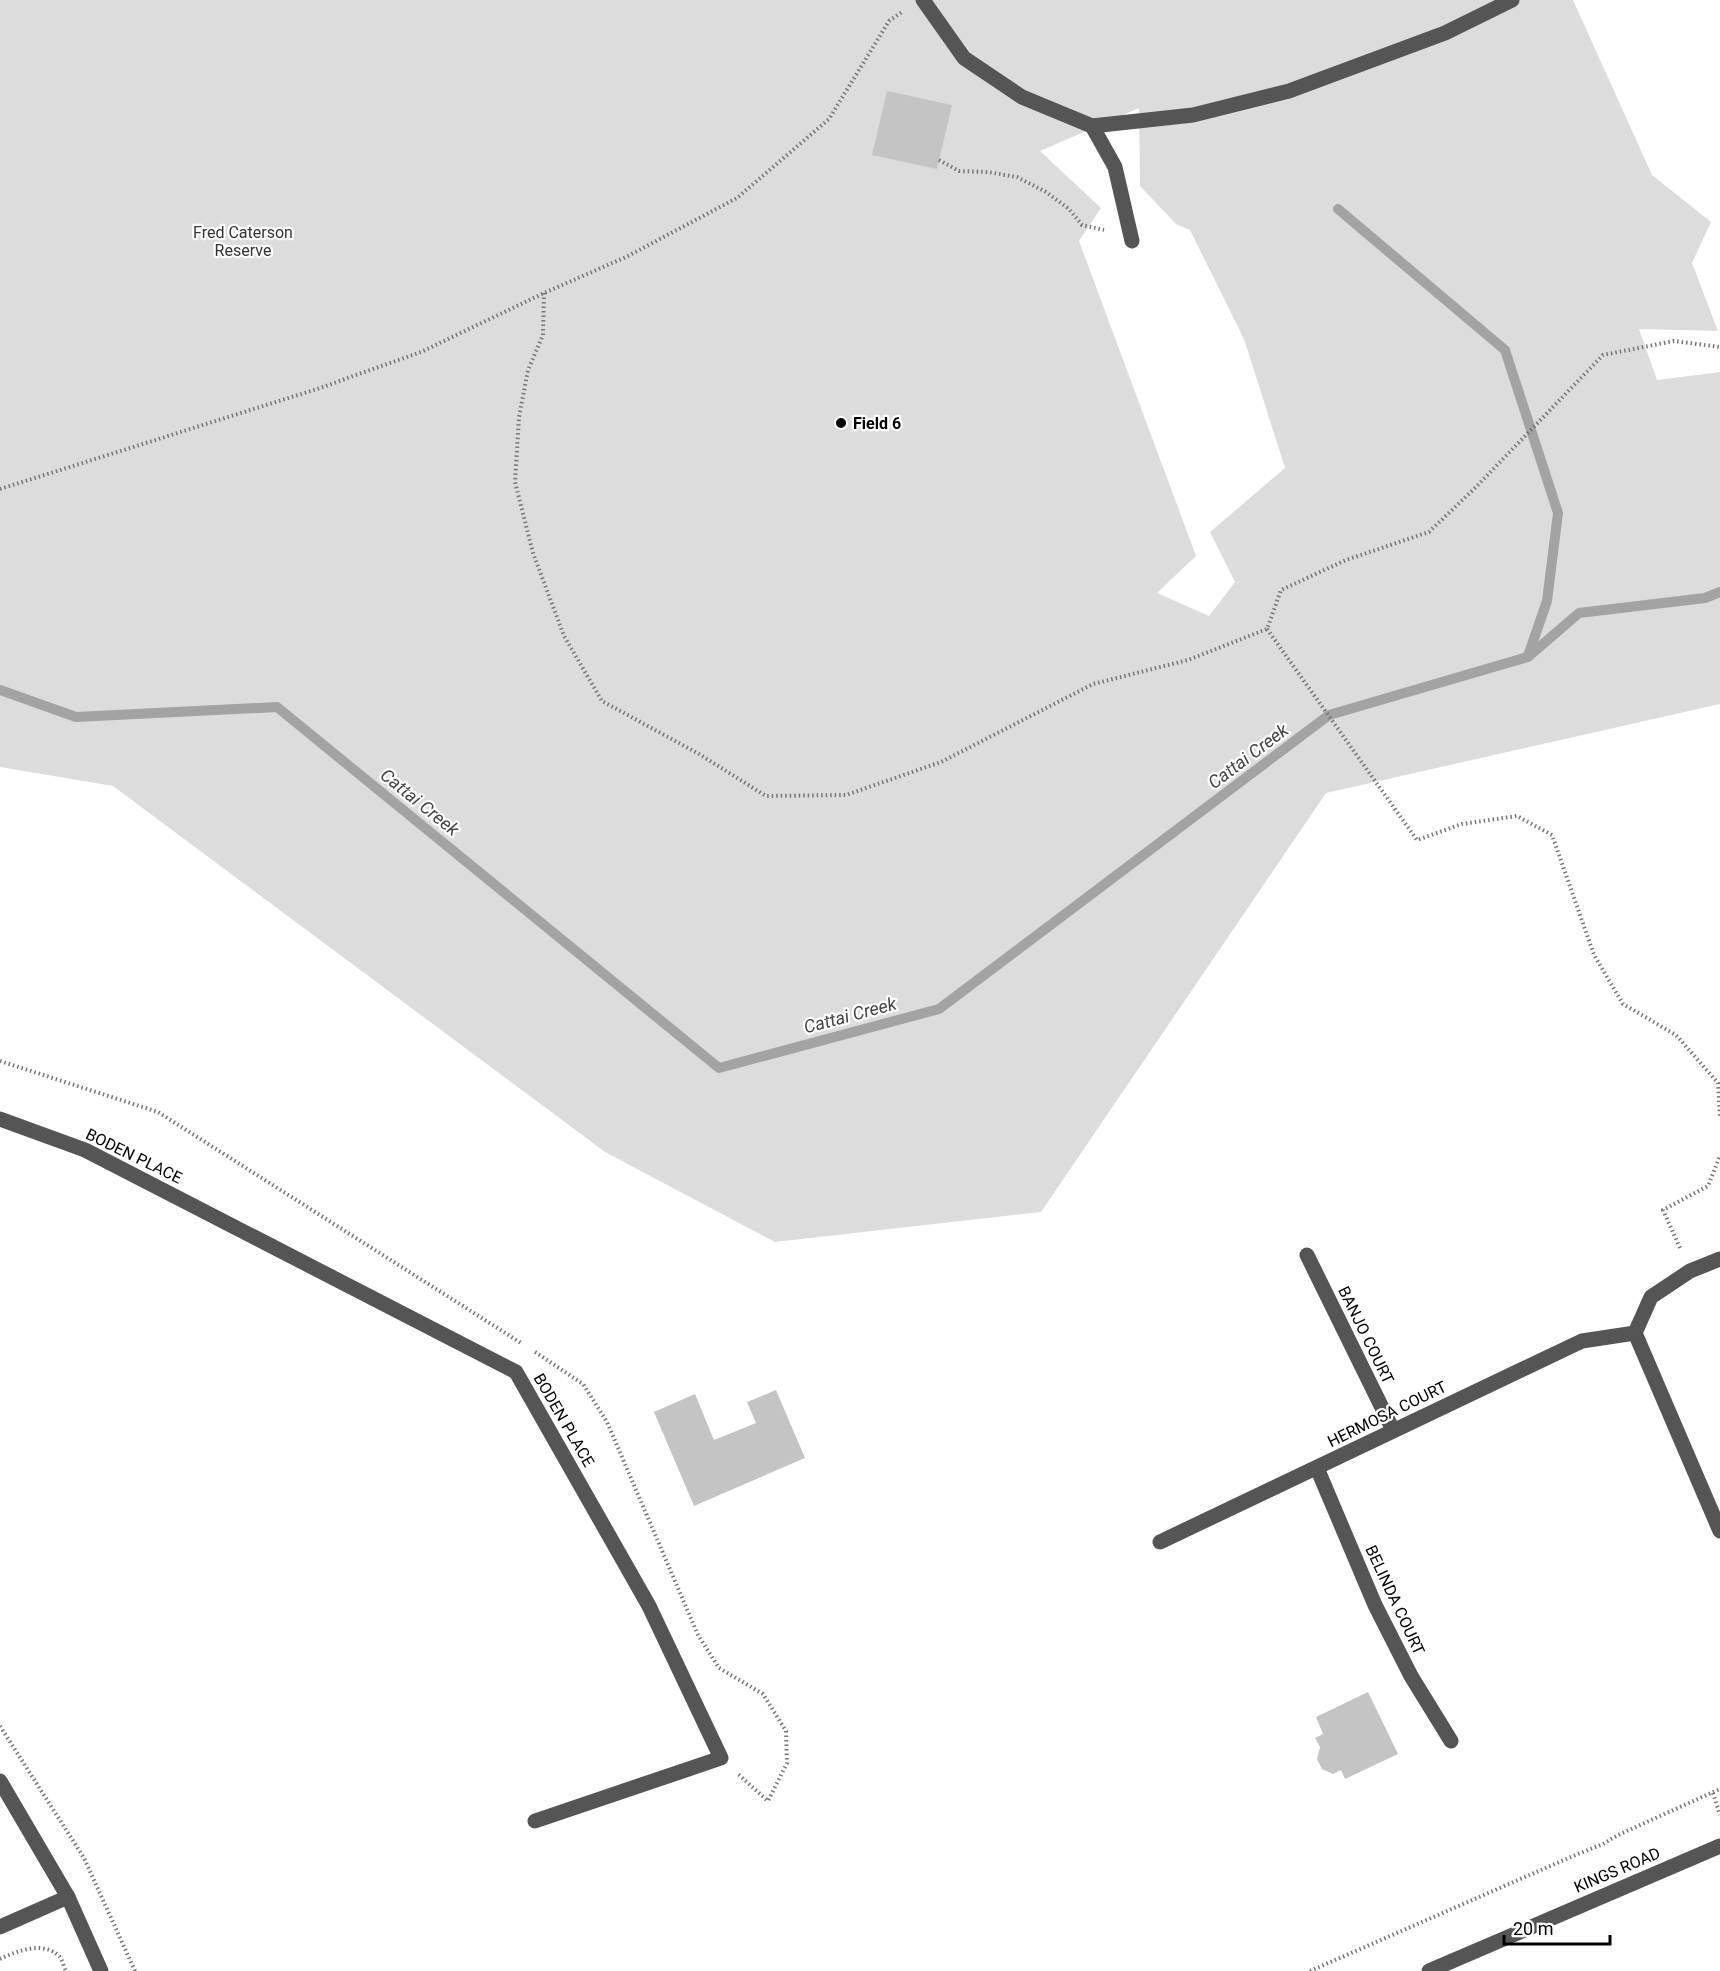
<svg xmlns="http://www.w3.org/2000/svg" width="1720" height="1971" viewBox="0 0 1720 1971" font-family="Roboto,sans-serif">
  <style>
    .green { fill: #dcdcdc; fill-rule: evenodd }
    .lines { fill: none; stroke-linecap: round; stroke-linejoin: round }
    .stream { stroke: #a3a3a3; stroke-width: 10 }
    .building { fill: #c4c4c4 }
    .path { stroke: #777; stroke-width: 4; stroke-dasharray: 1.5 3; stroke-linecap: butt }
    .minor { stroke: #555; stroke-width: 15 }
    .poi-dot { fill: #000; stroke: #fff; stroke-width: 2 }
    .labels { text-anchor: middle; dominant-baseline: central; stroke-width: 4.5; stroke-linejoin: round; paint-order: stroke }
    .park-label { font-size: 16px; fill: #333; stroke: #fff }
    .poi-label { font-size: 16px; font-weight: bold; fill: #000; stroke: #fff; text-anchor: start }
    .street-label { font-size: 16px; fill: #000; stroke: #fff }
    .water-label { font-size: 18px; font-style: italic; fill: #444; stroke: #fff }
  </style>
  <rect width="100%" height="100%" fill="#fff"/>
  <path class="green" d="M 0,0 L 1573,0 L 1652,175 L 1711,222 L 1692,263 L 1718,331 L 1639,329 L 1657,380 L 1720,372 L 1720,704 L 1326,793 L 1041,1212 L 775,1242 L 605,1152 L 113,786 L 0,767 ZM 1139,108 L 1140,186 L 1176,224 L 1190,230 L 1244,339 L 1285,468 L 1210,532 L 1235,582 L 1209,616 L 1157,593 L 1196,556 L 1079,241 L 1101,208 L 1040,151 Z"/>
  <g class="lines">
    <g class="stream">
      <path d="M 1338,209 L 1505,350 L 1558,513 L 1547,601 L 1528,656"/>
      <path d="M 0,690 L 76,717 L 277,707 L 719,1068 L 939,1009 L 1329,715 L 1528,657 L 1579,613 L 1705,598 L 1720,592"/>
    </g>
  </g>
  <g class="building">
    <path d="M 887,91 L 952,105 L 937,169 L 872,155 Z"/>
    <path d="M 776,1390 L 805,1458 L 694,1506 L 654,1412 L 695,1394 L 714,1440 L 756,1423 L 747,1402 Z"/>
    <path d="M 1368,1692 L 1398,1754 L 1345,1779 L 1341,1770 L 1333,1774 L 1322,1769 L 1317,1759 L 1320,1747 L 1315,1738 L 1323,1734 L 1316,1717 Z"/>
  </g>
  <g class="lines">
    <g class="path">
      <path d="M 939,160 L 959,171 L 988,172 L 1017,177 L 1046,192 L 1069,209 L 1082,225 L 1104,230"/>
      <path d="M 544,293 L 543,335 L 528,370 L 519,417 L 515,482 L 533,553 L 564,636 L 602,701 L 699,754 L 766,796 L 846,795 L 941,762 L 1093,684 L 1188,660 L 1267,629 L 1281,590 L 1346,560 L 1429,532 L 1476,487 L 1603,355 L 1674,341 L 1720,347"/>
      <path d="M 0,489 L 317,389 L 421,352 L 544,293 L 626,257 L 737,198 L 829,119 L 889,21 L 902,12"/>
      <path d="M 1267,629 L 1417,840 L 1462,824 L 1517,816 L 1552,835 L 1594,955 L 1623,1004 L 1676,1035 L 1718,1083 L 1720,1117"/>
      <path d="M 0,1061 L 158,1112 L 521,1343"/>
      <path d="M 1680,1248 L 1663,1210 L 1708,1186 L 1720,1156"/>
      <path d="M 535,1352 L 583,1384 L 607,1422 L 698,1635 L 719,1668 L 763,1694 L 786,1731 L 787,1763 L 768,1801 L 738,1774"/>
      <path d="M 0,1726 L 84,1858 L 135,1971"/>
      <path d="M 1713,1793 L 1720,1815"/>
      <path d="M 0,1959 C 17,1951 44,1940 60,1957 C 62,1960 64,1967 66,1971"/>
      <path d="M 1310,1971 L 1573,1856 L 1603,1844 L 1618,1835 L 1720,1789"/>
    </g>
    <g class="minor">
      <path d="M 923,0 L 964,58 L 1022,97 L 1092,126 L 1193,115 L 1289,91 L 1445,33 L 1512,0"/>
      <path d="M 1092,126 L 1115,167 L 1132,241"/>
      <path d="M 0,1119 L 85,1150 L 516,1372 L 649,1606 L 721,1758 L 535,1821"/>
      <path d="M 1307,1255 L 1393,1430"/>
      <path d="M 1635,1333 L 1720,1531"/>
      <path d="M 1635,1333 L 1651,1297 L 1690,1271 L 1720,1259"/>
      <path d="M 1317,1468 L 1375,1605 L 1411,1676 L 1451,1741"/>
      <path d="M 1160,1542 L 1582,1341 L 1635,1333"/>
      <path d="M 0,1781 L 68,1897 L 101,1971"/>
      <path d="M 0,1927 L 68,1897"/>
      <path d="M 1429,1971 L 1720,1846"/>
    </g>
  </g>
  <circle class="poi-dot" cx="841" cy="423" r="6"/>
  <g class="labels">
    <g class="park-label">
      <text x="243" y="232">Fred Caterson<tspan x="243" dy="18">Reserve</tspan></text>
    </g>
    <g class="poi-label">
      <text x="853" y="423">Field 6</text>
    </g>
    <g class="street-label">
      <text transform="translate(134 1156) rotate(26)">BODEN PLACE</text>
      <text transform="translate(1366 1335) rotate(64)">BANJO COURT</text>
      <text transform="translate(1387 1414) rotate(-26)">HERMOSA COURT</text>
      <text transform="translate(564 1420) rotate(60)">BODEN PLACE</text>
      <text transform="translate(1395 1600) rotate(65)">BELINDA COURT</text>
      <text transform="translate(1617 1870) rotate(-23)">KINGS ROAD</text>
    </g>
    <g class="water-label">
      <text transform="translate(1248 756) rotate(-37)">Cattai Creek</text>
      <text transform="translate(420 802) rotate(39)">Cattai Creek</text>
      <text transform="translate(850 1015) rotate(-15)">Cattai Creek</text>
    </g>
  </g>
  <path d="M1504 1935v9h106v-9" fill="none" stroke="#000000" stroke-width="3"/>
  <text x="1513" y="1935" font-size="18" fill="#000000" stroke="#ffffff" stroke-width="4.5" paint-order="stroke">20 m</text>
</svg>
